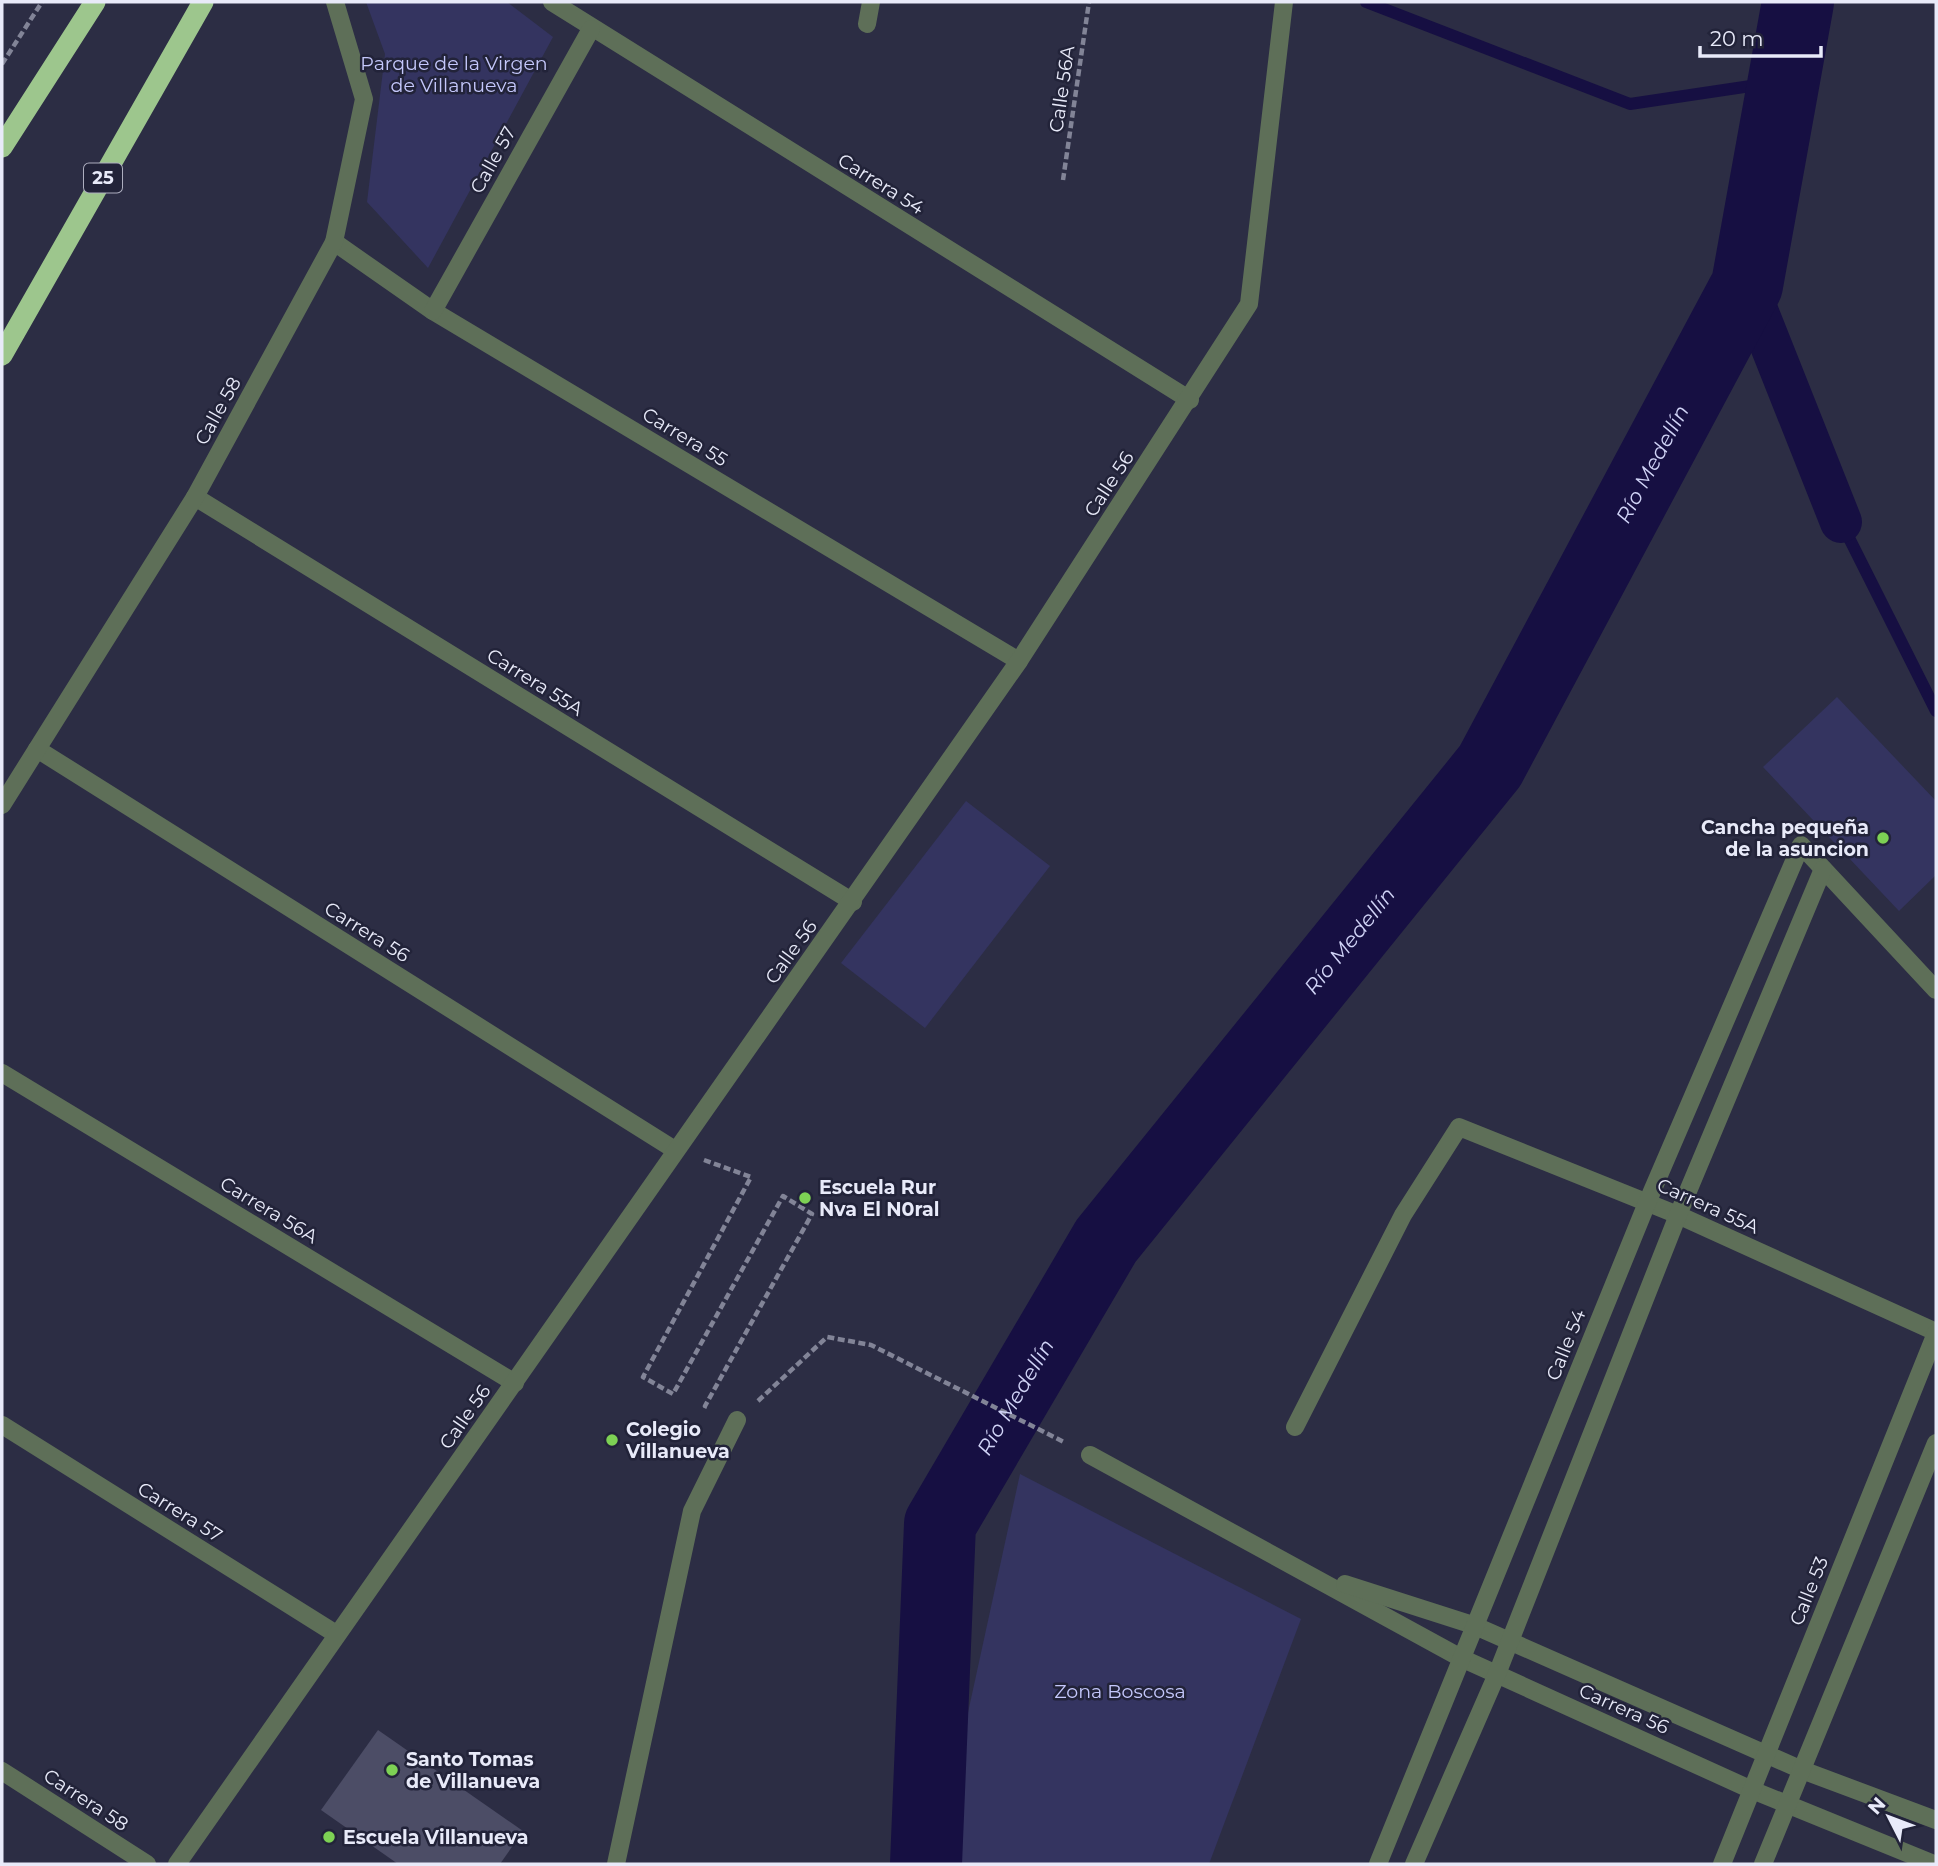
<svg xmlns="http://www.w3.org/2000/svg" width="1938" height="1866" viewBox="0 0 1938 1866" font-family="Montserrat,sans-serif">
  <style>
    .green { fill: #343460 }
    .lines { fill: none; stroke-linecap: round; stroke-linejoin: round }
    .stream { stroke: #160f42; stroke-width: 12 }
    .canal { stroke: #160f42; stroke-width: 42 }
    .river { stroke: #160f42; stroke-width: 72 }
    .building { fill: #4c4d66 }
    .path { stroke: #828497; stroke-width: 4.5; stroke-dasharray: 7 3.5; stroke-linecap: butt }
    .minor { stroke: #5e6f58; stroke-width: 18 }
    .highway { stroke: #9dc68d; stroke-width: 21 }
    .poi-dot { fill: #7dd154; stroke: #222339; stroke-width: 2.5 }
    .labels { text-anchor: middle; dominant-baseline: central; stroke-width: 5; stroke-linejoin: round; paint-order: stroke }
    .shield { fill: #222339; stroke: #adaebf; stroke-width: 2 }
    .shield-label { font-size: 18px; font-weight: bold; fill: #e8eaf9 }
    .park-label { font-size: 19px; fill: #c4c7fb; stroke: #222339 }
    .street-label { font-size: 19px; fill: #e8eaf9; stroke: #222339 }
    .poi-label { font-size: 19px; font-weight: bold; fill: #e8eaf9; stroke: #222339; text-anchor: start }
    .water-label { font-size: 21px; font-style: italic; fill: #d0d3f6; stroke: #222339 }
  </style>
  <rect width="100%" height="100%" fill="#2c2d44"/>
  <g class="green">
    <path d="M 366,2 L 507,2 L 553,37 L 428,268 L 367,202 L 385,54 Z"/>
    <path d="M 1837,697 L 1936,801 L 1936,875 L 1899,911 L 1763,767 Z"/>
    <path d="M 966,801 L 1050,866 L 925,1028 L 841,963 Z"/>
    <path d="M 1020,1474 L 1301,1619 L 1209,1864 L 935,1864 Z"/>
  </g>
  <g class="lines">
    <g class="stream">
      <path d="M 1366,2 L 1630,104 L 1784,81"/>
      <path d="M 1841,522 L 1936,711"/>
    </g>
    <path class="canal" d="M 1747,285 L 1841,522"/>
    <path class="river" id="s1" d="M 926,1864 L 940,1524 L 1106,1241 L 1490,766 L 1747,285 L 1798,2"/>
  </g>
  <path class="building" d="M 378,1730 L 523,1831 L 500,1864 L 398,1864 L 321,1810 Z"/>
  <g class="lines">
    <g class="path">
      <path d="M 2,64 L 42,2"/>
      <path d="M 1063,180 L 1089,2"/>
      <path d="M 704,1160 L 751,1177 L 643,1377 L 673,1394 L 783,1196 L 812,1214 L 705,1406 L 710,1408"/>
      <path d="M 758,1401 L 827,1337 L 871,1345 L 1064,1442"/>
    </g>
    <g class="minor">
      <path d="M 552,2 L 1190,400"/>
      <path d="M 867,24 L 871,2"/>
      <path d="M 334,242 L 433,311 L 1019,661"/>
      <path d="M 433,311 L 591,29"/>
      <path d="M 195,497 L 853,902"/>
      <path d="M 37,749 L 675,1150"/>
      <path d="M 2,805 L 195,497 L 334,242 L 364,99 L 335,2"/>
      <path d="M 2,1073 L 515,1383"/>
      <path d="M 2,1425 L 336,1634"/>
      <path d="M 1295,1427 L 1403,1215 L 1459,1127 L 1678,1215 L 1936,1332"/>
      <path d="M 1090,1455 L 1461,1658 L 1752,1790 L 1934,1864"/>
      <path d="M 1345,1584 L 1473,1625 L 1802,1770 L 1936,1820"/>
      <path d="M 2,1771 L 147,1864"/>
      <path d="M 177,1864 L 1019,661 L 1249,304 L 1284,2"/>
      <path d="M 616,1864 L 692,1511 L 737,1420"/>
      <path d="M 1378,1864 L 1647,1203 L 1801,845 L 1936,990"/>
      <path d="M 1414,1864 L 1497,1674 L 1678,1215 L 1823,869"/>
      <path d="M 1722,1864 L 1936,1333"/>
      <path d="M 1763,1864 L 1936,1443"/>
    </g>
    <g class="highway">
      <path d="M 2,147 L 95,2"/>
      <path d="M 2,355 L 203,2"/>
    </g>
  </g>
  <g class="poi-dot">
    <circle cx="1883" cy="838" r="7"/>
    <circle cx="805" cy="1198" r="7"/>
    <circle cx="612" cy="1440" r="7"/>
    <circle cx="392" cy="1770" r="7"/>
    <circle cx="329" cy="1837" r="7"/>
  </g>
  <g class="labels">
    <rect class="shield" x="84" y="163.5" width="38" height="29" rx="5"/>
    <g class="shield-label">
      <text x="103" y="178">25</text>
    </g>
    <g class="park-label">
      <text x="454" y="63">Parque de la Virgen<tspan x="454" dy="22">de Villanueva</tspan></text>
      <text x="1120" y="1691">Zona Boscosa</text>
    </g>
    <g class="street-label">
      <text transform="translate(1062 89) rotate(-82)">Calle 56A</text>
      <text transform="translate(493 160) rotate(-61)">Calle 57</text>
      <text transform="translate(881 184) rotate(32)">Carrera 54</text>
      <text transform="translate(218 411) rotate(-61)">Calle 58</text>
      <text transform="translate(685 437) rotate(31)">Carrera 55</text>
      <text transform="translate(1109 484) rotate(-57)">Calle 56</text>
      <text transform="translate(535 682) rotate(32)">Carrera 55A</text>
      <text transform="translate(367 932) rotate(32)">Carrera 56</text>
      <text transform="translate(791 952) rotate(-54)">Calle 56</text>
      <text transform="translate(1708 1206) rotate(24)">Carrera 55A</text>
      <text transform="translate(269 1210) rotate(31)">Carrera 56A</text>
      <text transform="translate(1566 1345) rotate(-68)">Calle 54</text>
      <text transform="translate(465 1417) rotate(-55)">Calle 56</text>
      <text transform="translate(180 1512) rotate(32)">Carrera 57</text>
      <text transform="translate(1809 1591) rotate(-68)">Calle 53</text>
      <text transform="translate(1624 1709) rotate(24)">Carrera 56</text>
      <text transform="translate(86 1800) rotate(33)">Carrera 58</text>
    </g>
    <g class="poi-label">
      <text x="1869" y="827" text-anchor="end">Cancha pequeña<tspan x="1869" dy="22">de la asuncion</tspan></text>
      <text x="819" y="1187">Escuela Rur<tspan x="819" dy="22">Nva El N0ral</tspan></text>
      <text x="626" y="1429">Colegio<tspan x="626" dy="22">Villanueva</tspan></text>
      <text x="406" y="1759">Santo Tomas<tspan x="406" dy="22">de Villanueva</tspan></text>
      <text x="343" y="1837">Escuela Villanueva</text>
    </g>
    <g class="water-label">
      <text stroke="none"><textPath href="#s1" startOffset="1622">Río Medellín</textPath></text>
      <text stroke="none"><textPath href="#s1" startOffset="1055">Río Medellín</textPath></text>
      <text stroke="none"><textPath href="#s1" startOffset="488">Río Medellín</textPath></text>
    </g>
  </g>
  <rect width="1938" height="1866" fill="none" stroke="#e8eaf9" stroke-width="7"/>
  <g transform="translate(1889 1817) rotate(312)" stroke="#222339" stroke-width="5" paint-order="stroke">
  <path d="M0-5L12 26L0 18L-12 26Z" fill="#e8eaf9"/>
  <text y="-10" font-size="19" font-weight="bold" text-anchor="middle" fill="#e8eaf9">N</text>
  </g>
  <path d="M1700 46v10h121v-10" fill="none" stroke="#e8eaf9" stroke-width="3.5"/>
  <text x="1710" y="46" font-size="21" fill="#e8eaf9" stroke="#222339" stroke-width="5" paint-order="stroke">20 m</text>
</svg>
